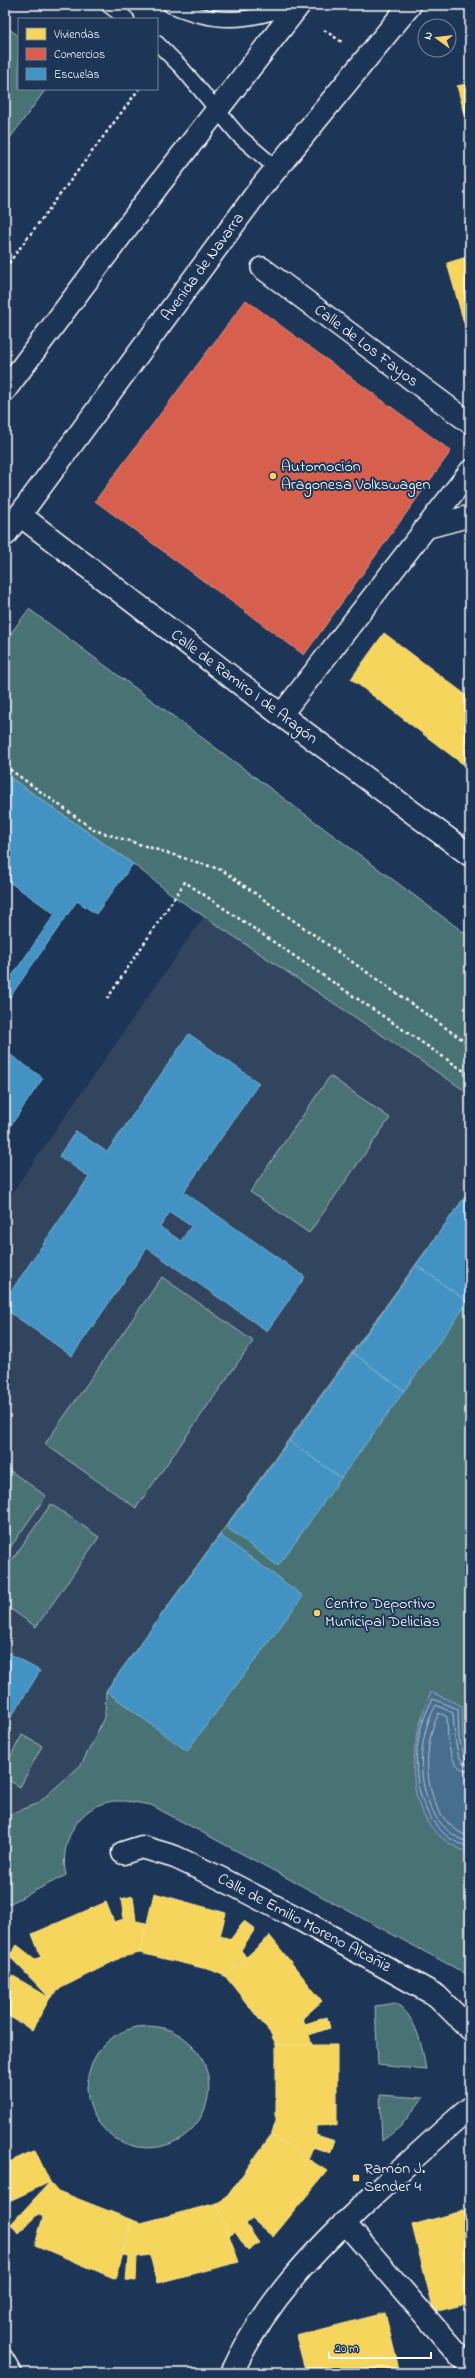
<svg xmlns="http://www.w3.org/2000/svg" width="475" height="2378" viewBox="0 0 475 2378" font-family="'Indie Flower',sans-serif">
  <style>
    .built { fill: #33455f }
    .green { fill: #4a7275; stroke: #a4b8ba }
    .water { fill: #466e8e; stroke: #90a8bb }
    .homes { fill: #f6d55c; stroke: #f9e28d }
    .shops { fill: #d6604d; stroke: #e29082 }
    .schools { fill: #4393c3; stroke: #7bb3d5; fill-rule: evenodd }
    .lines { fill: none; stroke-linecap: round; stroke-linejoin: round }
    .shore { stroke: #b5c5d2; stroke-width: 1 }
    .service-casing { stroke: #fff; stroke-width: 17 }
    .pedestrian-casing { stroke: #fff; stroke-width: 24 }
    .minor-casing { stroke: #fff; stroke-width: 25 }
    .primary-casing { stroke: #fff; stroke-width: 25 }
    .path { stroke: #fff; stroke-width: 2.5; stroke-dasharray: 3 3; stroke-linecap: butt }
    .service { stroke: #1d3557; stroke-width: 14 }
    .pedestrian { stroke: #1d3557; stroke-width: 21 }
    .minor { stroke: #1d3557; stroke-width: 22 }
    .primary { stroke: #1d3557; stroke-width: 22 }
    .poi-dot { fill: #ffd166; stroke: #1d3557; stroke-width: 1.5 }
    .labels { text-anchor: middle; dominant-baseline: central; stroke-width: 4; stroke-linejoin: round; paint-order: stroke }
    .street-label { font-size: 16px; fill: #fff; stroke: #1d3557 }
    .poi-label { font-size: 16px; fill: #fff; stroke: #1d3557; text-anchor: start }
  </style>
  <rect width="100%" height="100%" fill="#1d3557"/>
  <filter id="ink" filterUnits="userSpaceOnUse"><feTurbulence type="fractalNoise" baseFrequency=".025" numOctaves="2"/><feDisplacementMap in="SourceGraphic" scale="8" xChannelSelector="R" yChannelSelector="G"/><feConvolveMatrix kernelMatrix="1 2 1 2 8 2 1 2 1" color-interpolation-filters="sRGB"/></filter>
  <g filter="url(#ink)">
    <path class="built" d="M 205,915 L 470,1094 L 470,1190 L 106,1691 L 105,1715 L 94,1740 L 81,1765 L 37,1804 L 5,1817 L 5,1203 Z"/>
    <g class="green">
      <path d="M 5,26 L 19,36 L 19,89 L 46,89 L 5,145 Z"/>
      <path d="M 29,609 L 470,937 L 470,1094 L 175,897 L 133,864 L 5,774 L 5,641 Z"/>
      <path d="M 330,1076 L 390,1118 L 309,1233 L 250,1192 Z"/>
      <path d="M 470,1190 L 470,1976 L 151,1805 C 138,1803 122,1799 108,1802 C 76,1809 59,1845 66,1875 L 5,1906 L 5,1816 L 37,1804 L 81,1765 L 94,1740 L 105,1715 L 106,1691 Z"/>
      <path d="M 162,1277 L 253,1341 L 136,1508 L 45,1444 Z"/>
      <path d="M 5,1467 L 46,1496 L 5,1555 Z"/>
      <path d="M 51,1504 L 99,1537 L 36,1627 L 5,1605 L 5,1570 Z"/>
      <path d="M 22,1735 L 42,1746 L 20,1787 L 5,1778 L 5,1767 Z"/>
      <path d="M 396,2003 C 417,2018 422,2045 426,2070 L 378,2065 L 375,2006 Z"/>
      <circle cx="148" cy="2087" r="61"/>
      <path d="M 380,2095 L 423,2098 L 400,2127 L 382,2141 Z"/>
    </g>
    <path class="water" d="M 431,1692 L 462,1706 L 463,1737 L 470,1760 L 470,1853 C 398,1829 407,1748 431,1692 Z"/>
    <g class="homes">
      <path d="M 470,83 L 470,133 L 457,86 Z"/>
      <path d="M 470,256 L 470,344 L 447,263 Z"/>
      <path d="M 384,633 L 470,698 L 470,741 L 456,759 L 351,679 Z"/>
      <path d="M 470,741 L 470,769 L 456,759 Z"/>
      <path d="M 154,1893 L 226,1913 L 220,1936 L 231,1939 L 244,1921 L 255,1929 L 241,1950 L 246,1957 L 225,1976 L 211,1970 L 140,1953 Z"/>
      <path d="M 133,1896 L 136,1921 L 146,1923 L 140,1953 L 122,1957 L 61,1988 L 50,1998 L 9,1956 L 17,1945 L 35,1959 L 41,1957 L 32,1934 L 106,1902 L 114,1922 L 124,1919 L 121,1899 Z"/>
      <path d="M 270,1936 L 322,2001 L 303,2018 L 305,2024 L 327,2017 L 330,2028 L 309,2035 L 312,2045 L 276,2045 L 271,2034 L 225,1976 Z"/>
      <path d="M 5,1971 L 50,1998 L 32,2030 L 5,2014 Z"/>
      <path d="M 276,2045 L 337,2045 L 337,2125 L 316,2126 L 316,2135 L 335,2141 L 330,2153 L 313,2147 L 308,2159 L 271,2135 L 276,2120 Z"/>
      <path d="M 271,2135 L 327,2171 L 273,2237 L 252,2219 L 246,2224 L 259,2243 L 248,2251 L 235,2232 L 229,2236 L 217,2203 L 226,2198 Z"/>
      <path d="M 35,2150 L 50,2182 L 5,2203 L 5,2164 Z"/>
      <path d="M 50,2182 L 58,2191 L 132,2220 L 116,2279 L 35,2245 L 43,2217 L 38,2214 L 18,2233 L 11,2224 Z"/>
      <path d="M 217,2203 L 239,2262 L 157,2283 L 150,2255 L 137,2257 L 136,2281 L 126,2280 L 128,2256 L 123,2255 L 132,2220 L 141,2223 Z"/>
      <path d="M 470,2209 L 470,2303 L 434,2312 L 412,2225 Z"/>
      <path d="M 385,2313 L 400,2373 L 306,2373 L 296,2336 Z"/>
    </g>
    <path class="shops" d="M 246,300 L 451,451 L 304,655 L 95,501 Z"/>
    <g class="schools">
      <path d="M 5,774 L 133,864 L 96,914 L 77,901 L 5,1004 L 5,972 L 12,976 L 55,914 L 5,879 Z"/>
      <path d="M 189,1034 L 259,1083 L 184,1192 L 305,1277 L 267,1331 L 147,1248 L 72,1356 L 5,1309 L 5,1300 L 89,1177 L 59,1156 L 76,1131 L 107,1152 ZM 170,1212 L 191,1226 L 181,1241 L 160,1227 Z"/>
      <path d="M 5,1051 L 43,1078 L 5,1134 Z"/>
      <path d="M 470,1190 L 470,1300 L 468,1302 L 416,1265 Z"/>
      <path d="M 416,1265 L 468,1302 L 404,1391 L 353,1353 Z"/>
      <path d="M 353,1353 L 404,1391 L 341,1478 L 289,1441 Z"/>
      <path d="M 289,1441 L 341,1478 L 278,1566 L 226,1527 Z"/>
      <path d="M 220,1535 L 303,1596 L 187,1751 L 106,1691 Z"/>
      <path d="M 5,1651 L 40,1671 L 5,1727 Z"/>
    </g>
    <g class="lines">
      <g class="shore">
        <path d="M 470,1760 L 465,1758 L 459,1738 L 458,1709 L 433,1699 C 405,1747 409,1829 470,1848"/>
        <path d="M 470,1765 L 463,1763 L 458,1754 L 455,1739 L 453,1713 L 436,1705 C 411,1748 416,1826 470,1843"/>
        <path d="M 470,1771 C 446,1770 448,1734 447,1717 L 439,1713 C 419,1751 423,1821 470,1837"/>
      </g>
      <defs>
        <g id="service">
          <path d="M 108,5 L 127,19"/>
          <path d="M 170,5 C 222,27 245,20 298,6"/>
          <path d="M 157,43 L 181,67 L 239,136 L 276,168"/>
          <path d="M 5,2356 L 15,2373"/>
        </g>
        <g id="pedestrian">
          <path d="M 262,268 L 470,423"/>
          <path d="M 425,528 L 470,516"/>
          <path d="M 281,715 L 470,471"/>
          <path d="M 344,2222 L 470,2368"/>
        </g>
        <g id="minor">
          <path d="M 20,515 L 281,715 L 470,855"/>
          <path d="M 123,1853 L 142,1847 L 175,1857 L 220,1878 L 301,1920 L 437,1996 L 470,2029"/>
          <path d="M 232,2373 C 264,2302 317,2248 373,2196 C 405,2166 437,2136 470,2108"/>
        </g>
        <g id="primary">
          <path d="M 5,390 L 157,187 L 299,5"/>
          <path d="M 5,535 L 259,190 L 410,5"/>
        </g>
      </defs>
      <use href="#service" class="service-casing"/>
      <use href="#pedestrian" class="pedestrian-casing"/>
      <use href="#minor" class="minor-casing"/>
      <use href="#primary" class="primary-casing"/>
      <g class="path">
        <path d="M 324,30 L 342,42"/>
        <path d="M 5,268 L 139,89"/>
        <path d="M 5,766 L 94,830 L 222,870 L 470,1045"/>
        <path d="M 107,999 L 185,882 L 470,1075"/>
      </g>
      <use href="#service" class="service"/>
      <use href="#pedestrian" class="pedestrian"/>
      <use href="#minor" class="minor"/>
      <use href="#primary" class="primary"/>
    </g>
  </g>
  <g class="poi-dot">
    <circle cx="273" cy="476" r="4"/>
    <circle cx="317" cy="1613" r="4"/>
    <rect x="352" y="2174" width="8" height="8" rx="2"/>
  </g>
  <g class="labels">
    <g class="street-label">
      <text transform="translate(203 267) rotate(-54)">Avenida de Navarra</text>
      <text transform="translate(366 346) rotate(37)">Calle de Los Fayos</text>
      <text transform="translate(244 687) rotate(37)">Calle de Ramiro I de Aragón</text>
      <text transform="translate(304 1923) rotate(28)">Calle de Emilio Moreno Alcañiz</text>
    </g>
    <g class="poi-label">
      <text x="281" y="467">Automoción<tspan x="281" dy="18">Aragonesa Volkswagen</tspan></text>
      <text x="325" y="1604">Centro Deportivo<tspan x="325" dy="18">Municipal Delicias</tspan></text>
      <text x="364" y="2169">Ramón J.<tspan x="364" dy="18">Sender 4</tspan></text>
    </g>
  </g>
  <rect width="475" height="2378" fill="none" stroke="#1d3557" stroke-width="20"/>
  <rect x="10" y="10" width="455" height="2358" fill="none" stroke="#fff" stroke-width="1.5" filter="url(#ink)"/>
  <rect x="18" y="18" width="140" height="72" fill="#1d3557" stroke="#77869a"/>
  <rect x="26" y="28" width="20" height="12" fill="#f6d55c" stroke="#77869a"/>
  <text x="54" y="38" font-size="12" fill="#ffffff">Viviendas</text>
  <rect x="26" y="48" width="20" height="12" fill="#d6604d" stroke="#77869a"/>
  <text x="54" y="58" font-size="12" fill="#ffffff">Comercios</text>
  <rect x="26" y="68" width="20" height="12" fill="#4393c3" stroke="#77869a"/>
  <text x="54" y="78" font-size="12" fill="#ffffff">Escuelas</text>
  <g transform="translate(437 38) rotate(285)"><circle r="19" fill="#1d3557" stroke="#77869a"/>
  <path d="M0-3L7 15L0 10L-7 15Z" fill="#ffd166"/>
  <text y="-6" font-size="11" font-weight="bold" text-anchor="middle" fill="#ffffff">N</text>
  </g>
  <path d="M329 2352v6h102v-6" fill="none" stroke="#ffffff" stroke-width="2"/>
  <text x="335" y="2352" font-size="12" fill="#ffffff" stroke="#1d3557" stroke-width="3" paint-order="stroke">20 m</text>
</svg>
